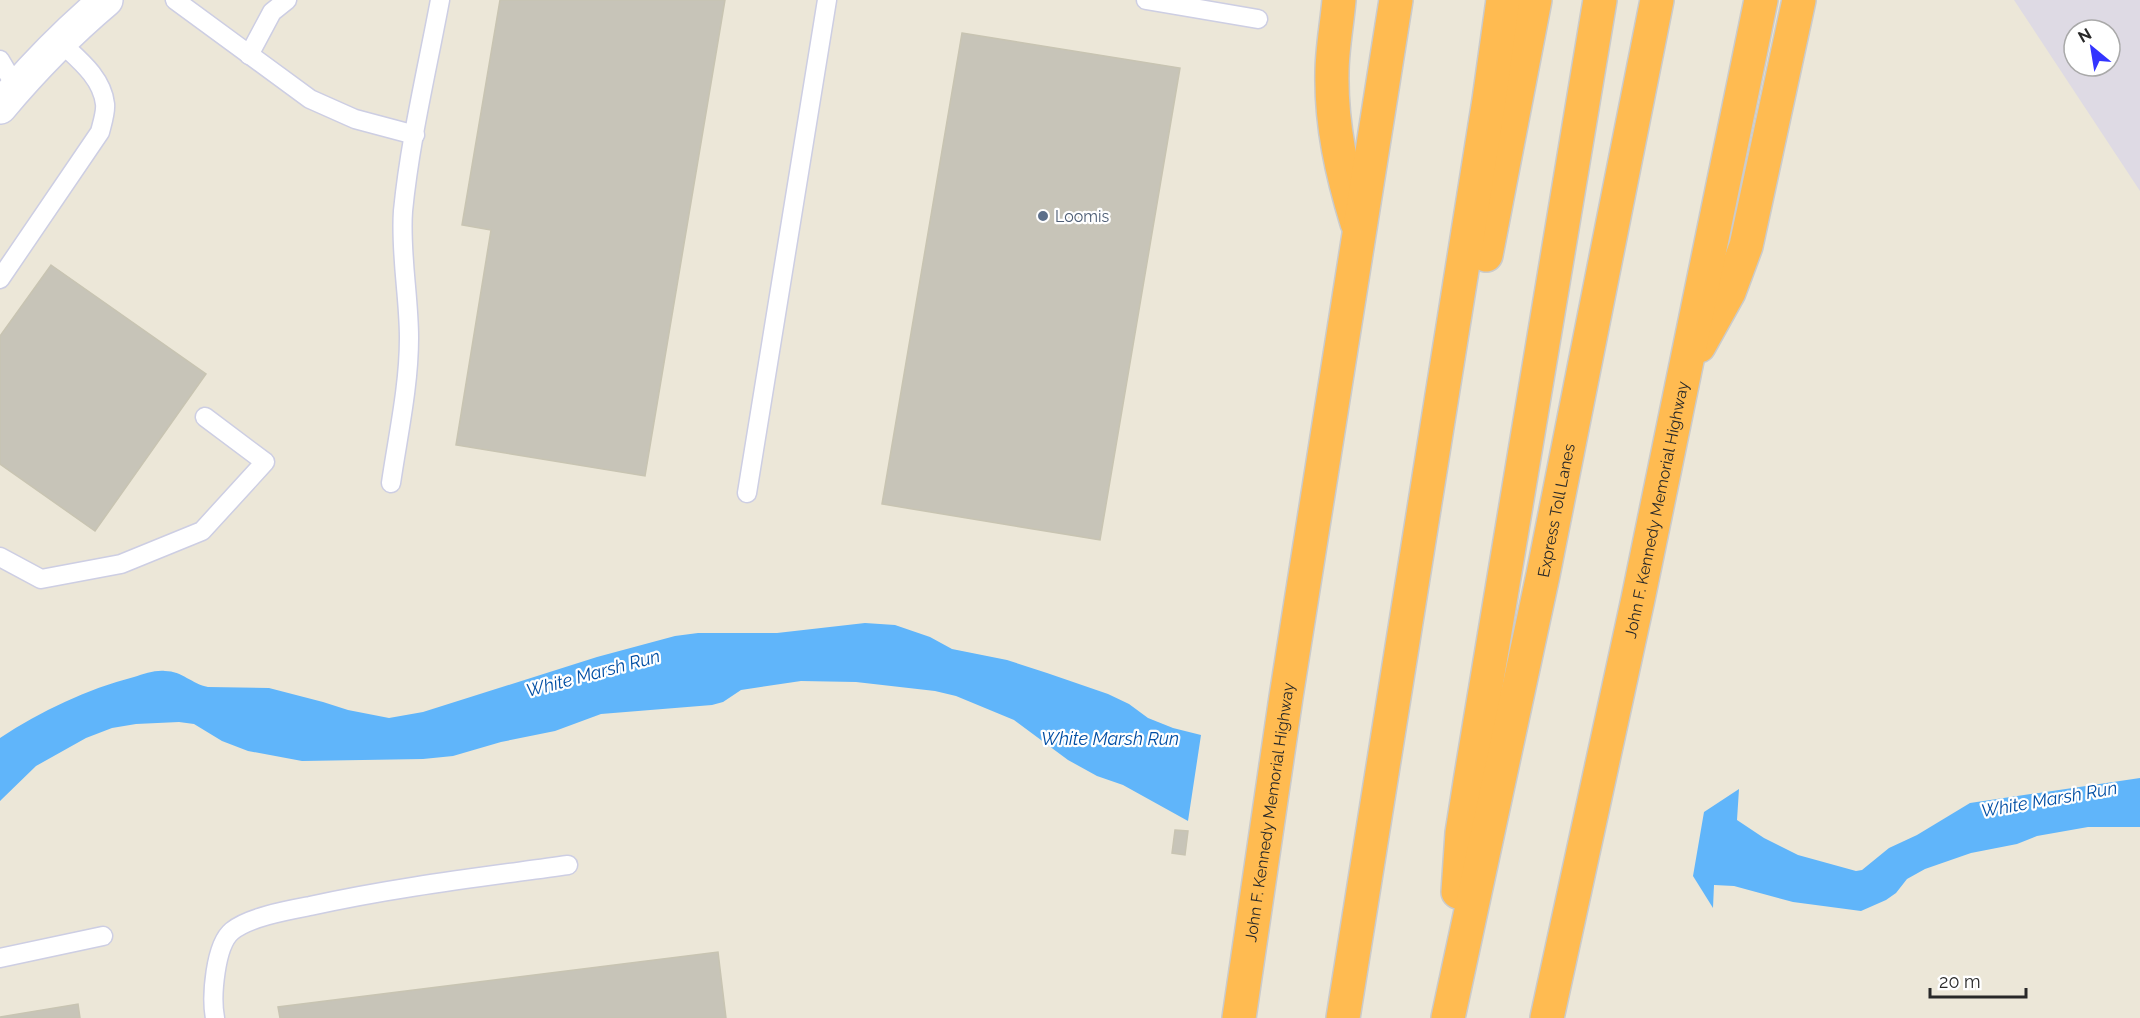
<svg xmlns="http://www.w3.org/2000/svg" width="2140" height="1018" viewBox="0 0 2140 1018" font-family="Raleway,sans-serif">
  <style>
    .industrial { fill: #dedae4; fill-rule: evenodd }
    .water { fill: #60b5fa }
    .building { fill: #c7c4b8; stroke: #c8c4b2; stroke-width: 1.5 }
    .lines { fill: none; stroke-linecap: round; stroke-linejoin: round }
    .lane-casing { stroke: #cdcee3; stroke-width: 21 }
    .street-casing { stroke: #cdcee3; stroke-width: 36 }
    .highway-casing { stroke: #cbcbcb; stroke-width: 36 }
    .lane { stroke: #fff; stroke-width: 18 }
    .street { stroke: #fff; stroke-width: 33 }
    .highway { stroke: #ffbb51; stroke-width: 33 }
    .service-dot { fill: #5c6f8a; stroke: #fff; stroke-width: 2 }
    .labels { text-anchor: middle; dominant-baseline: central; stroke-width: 4.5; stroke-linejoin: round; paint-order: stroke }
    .service-label { font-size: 16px; fill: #4e5e75; stroke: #fff; text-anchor: start }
    .street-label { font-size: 16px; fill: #282828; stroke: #fff }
    .water-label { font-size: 18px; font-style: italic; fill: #004ea4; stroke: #fff }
  </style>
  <rect width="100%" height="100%" fill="#ece7d8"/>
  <path class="industrial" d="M 2014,0 L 2140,0 L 2140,191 ZM 2074,30 L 2110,30 L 2110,66 L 2074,66 Z"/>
  <g class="water">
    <path d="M 865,623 L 895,625 L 930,637 L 952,649 L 1007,660 L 1047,673 L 1108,694 L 1129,704 L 1148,718 L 1173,728 L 1201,735 L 1188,821 L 1123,785 L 1097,776 L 1068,760 L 1014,720 L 956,696 L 935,691 L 856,682 L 801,681 L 741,690 L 723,702 L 712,705 L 601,714 L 555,731 L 501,742 L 453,756 L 423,759 L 302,761 L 248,751 L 222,741 L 194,724 L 179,722 L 136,724 L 112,728 L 86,738 L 36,766 L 0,801 L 0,738 C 41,711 87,689 134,677 C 144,674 155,670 165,671 C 182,671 192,684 208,687 L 269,688 L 323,702 L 348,710 L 389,718 L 423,712 L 597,657 L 675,636 L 698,633 L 777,633 Z"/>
    <path d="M 2140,778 L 2140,827 L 2088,827 L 2037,836 L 2017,844 L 1971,853 L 1925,869 L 1907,879 L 1896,893 L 1886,900 L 1861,911 L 1793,902 L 1734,886 L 1714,885 L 1713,908 L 1693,876 L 1704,812 L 1739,789 L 1737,820 L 1764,838 L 1798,855 L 1856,871 L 1862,870 L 1889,848 L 1917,835 L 1970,803 Z"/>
  </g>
  <g class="building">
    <path d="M 500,0 L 725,0 L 645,476 L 456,445 L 491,230 L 462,225 Z"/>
    <path d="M 962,33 L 1180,68 L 1100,540 L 882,504 Z"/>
    <path d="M 51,265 L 206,374 L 95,531 L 0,464 L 0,336 Z"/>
    <path d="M 1175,830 L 1188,831 L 1185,855 L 1172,853 Z"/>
    <path d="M 718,952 L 726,1018 L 280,1018 L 278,1007 Z"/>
    <path d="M 78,1004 L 80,1018 L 0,1018 L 0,1017 Z"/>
  </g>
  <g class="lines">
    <defs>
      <g id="lane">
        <path d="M 175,0 L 310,99 L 355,119 L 415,135"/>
        <path d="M 1146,0 L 1258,19"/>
        <path d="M 249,55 L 272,12 L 287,0"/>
        <path d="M 0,60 L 16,87"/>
        <path d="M 0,279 L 100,132 C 102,124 106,112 105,104 C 102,77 78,59 60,42"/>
        <path d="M 391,483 C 398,435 409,386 409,338 C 409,296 400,253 403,211 C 410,140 427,70 440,0"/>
        <path d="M 747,493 L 827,0"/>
        <path d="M 0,557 L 41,579 L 121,564 L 202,531 L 265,462 L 205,417"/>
        <path d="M 0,958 L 103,936"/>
        <path d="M 215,1018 C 211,997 215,945 232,931 C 249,917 289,910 310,906 C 395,887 482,877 568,865"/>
      </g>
      <path id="street" d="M 0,107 C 32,69 68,32 106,0"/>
      <g id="highway">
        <path d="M 1339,0 C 1337,24 1332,49 1332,73 C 1331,125 1342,174 1357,223"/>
        <path d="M 1486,255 L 1535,0"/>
        <path d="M 1699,346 L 1729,292 L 1746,246 L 1799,0"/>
        <path d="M 1458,892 L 1462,833 L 1471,776 L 1600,0"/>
        <path id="s1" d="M 1239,1018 L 1286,697 L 1396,0"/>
        <path d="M 1343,1018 L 1489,100 L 1503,0"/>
        <path id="s2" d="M 1448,1018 L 1543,575 L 1657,0"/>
        <path id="s3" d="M 1547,1018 L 1638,599 L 1761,0"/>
      </g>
    </defs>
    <use href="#lane" class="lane-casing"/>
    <use href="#street" class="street-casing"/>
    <use href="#highway" class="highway-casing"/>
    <use href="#lane" class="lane"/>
    <use href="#street" class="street"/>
    <use href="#highway" class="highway"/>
  </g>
  <circle class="service-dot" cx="1043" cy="216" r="6"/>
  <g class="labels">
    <g class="service-label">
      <text x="1055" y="216">Loomis</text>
    </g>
    <g class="street-label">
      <text stroke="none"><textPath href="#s3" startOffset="520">John F. Kennedy Memorial Highway</textPath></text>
      <text stroke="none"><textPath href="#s2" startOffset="519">Express Toll Lanes</textPath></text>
      <text stroke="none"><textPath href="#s1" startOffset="208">John F. Kennedy Memorial Highway</textPath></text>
    </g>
    <g class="water-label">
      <text transform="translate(593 673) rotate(-15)">White Marsh Run</text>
      <text x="1110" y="738">White Marsh Run</text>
      <text transform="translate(2049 799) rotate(-10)">White Marsh Run</text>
    </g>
  </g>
  <g transform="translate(2092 48) rotate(330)"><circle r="28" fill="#ffffff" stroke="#a9a9a9" stroke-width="1.5"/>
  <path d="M0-4.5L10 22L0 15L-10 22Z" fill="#3334ff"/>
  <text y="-9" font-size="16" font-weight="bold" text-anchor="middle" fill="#282828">N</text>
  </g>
  <path d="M1930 988v9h96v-9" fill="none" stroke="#282828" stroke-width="3"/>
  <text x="1939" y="988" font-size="18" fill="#282828" stroke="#ffffff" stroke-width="4.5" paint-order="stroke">20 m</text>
</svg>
